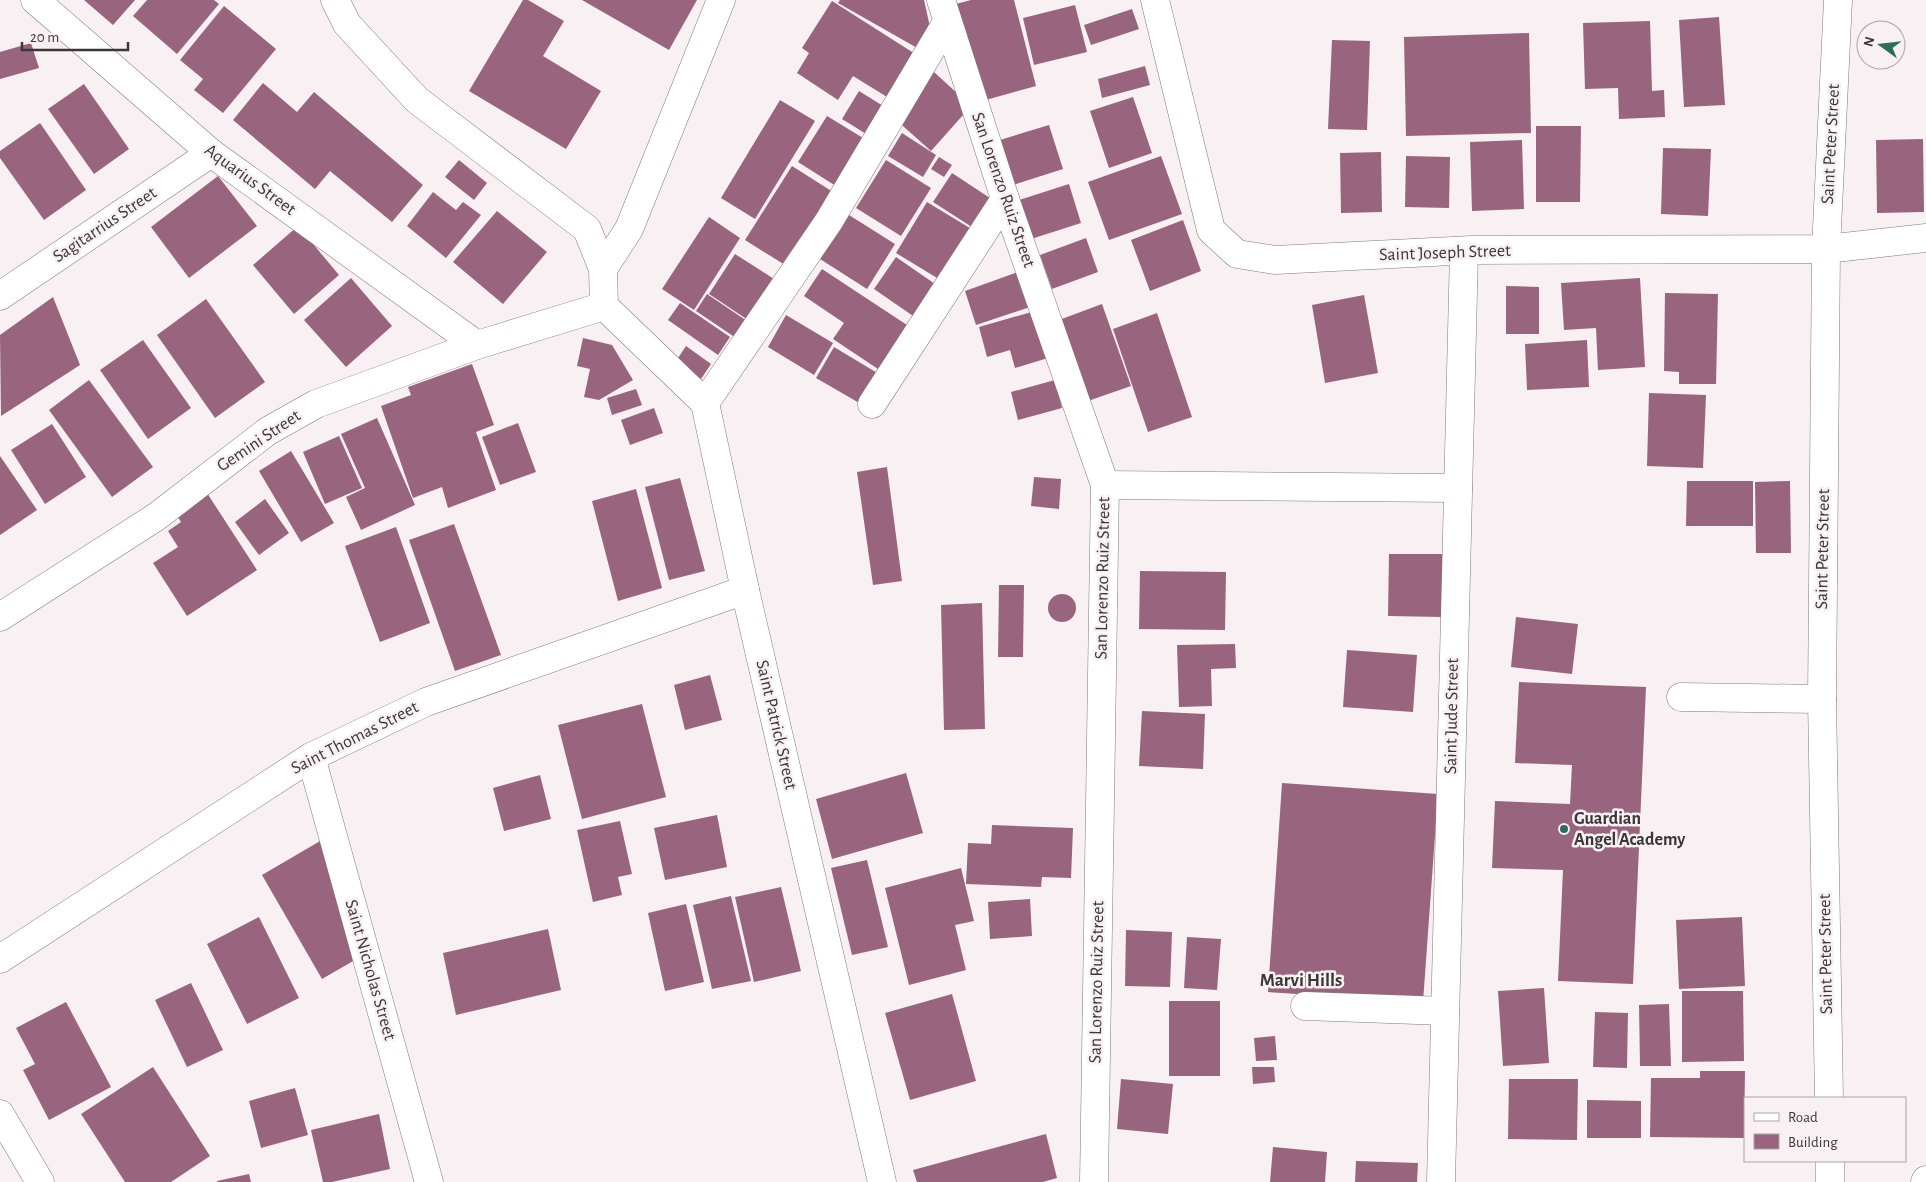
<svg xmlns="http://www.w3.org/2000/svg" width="1926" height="1182" viewBox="0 0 1926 1182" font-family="'Alegreya Sans',sans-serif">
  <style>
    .building { fill: #99647d }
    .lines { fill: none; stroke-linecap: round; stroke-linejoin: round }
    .minor-casing { stroke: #80797c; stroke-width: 29 }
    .minor { stroke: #fff; stroke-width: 28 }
    .poi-dot { fill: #2a6d5d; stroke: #f8f0f3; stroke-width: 2 }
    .labels { text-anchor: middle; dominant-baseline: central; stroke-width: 5; stroke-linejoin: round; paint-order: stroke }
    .street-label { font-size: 18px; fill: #3b3739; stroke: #f8f0f3 }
    .poi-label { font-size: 18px; font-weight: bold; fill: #3b3739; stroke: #f8f0f3; text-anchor: start }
    .neighbourhood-label { font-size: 19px; font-weight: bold; fill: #3b3739; stroke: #f8f0f3 }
  </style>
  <rect width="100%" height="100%" fill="#f8f0f3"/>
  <g class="building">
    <path d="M 84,0 L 135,0 L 113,25 Z"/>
    <path d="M 147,0 L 214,0 L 219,4 L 177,54 L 133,16 Z"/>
    <path d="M 523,0 L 528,0 L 564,21 L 543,56 L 601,91 L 566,149 L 469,91 Z"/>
    <path d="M 582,0 L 697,0 L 669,50 Z"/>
    <path d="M 840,0 L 924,0 L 930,27 L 919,49 L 838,3 Z"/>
    <path d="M 971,0 L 1014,0 L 1036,86 L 982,101 L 956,4 Z"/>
    <path d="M 832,1 L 920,57 L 892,100 L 853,76 L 838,100 L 797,73 L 809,53 L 802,48 Z"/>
    <path d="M 1075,5 L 1087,52 L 1034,65 L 1023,18 Z"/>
    <path d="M 224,6 L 276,49 L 223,113 L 194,90 L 203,79 L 180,60 Z"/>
    <path d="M 1132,9 L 1139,29 L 1091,45 L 1084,25 Z"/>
    <path d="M 1719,17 L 1725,105 L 1684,107 L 1679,20 Z"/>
    <path d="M 1650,21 L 1652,91 L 1664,90 L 1665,117 L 1619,119 L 1618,88 L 1585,89 L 1583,23 Z"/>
    <path d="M 1529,33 L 1531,133 L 1406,136 L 1404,37 Z"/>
    <path d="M 1332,40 L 1370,41 L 1367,130 L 1328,129 Z"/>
    <path d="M 31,43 L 39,68 L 0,79 L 0,52 Z"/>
    <path d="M 1145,66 L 1150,85 L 1102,98 L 1098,79 Z"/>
    <path d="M 934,72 L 971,106 L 931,151 L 894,118 Z"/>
    <path d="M 263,83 L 297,112 L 314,92 L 423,185 L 392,222 L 330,171 L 315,189 L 233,120 Z"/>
    <path d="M 84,84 L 129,149 L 94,174 L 48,109 Z"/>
    <path d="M 859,91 L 888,109 L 871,137 L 842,119 Z"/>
    <path d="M 1133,97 L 1152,153 L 1109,168 L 1090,111 Z"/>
    <path d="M 780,100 L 815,121 L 755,219 L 721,198 Z"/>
    <path d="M 827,116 L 868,141 L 839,188 L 798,162 Z"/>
    <path d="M 40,123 L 86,190 L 44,220 L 0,158 L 0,151 Z"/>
    <path d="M 1049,125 L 1063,169 L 1013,185 L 1000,140 Z"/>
    <path d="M 1536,126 L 1581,126 L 1580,202 L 1536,202 Z"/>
    <path d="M 902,133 L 936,155 L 923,177 L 888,156 Z"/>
    <path d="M 1923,139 L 1924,212 L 1877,213 L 1876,140 Z"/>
    <path d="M 1522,140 L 1524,209 L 1472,211 L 1470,142 Z"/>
    <path d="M 1663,148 L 1711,149 L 1708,216 L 1661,214 Z"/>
    <path d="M 1381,152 L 1382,212 L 1341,213 L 1340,153 Z"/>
    <path d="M 1161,156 L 1182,214 L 1109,240 L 1088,182 Z"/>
    <path d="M 1406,156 L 1450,157 L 1449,208 L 1405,207 Z"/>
    <path d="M 939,157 L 952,165 L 944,177 L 931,169 Z"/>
    <path d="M 459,160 L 487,183 L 474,200 L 445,177 Z"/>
    <path d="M 886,160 L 931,188 L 901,236 L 856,208 Z"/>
    <path d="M 792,166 L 833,192 L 785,265 L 745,240 Z"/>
    <path d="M 952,173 L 993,200 L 975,229 L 933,202 Z"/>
    <path d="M 218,176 L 257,226 L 189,278 L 151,227 Z"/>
    <path d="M 1069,184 L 1081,223 L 1028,240 L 1016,201 Z"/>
    <path d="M 433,192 L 456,210 L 463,202 L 481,215 L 446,258 L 407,226 Z"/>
    <path d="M 927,202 L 973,230 L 942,281 L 896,253 Z"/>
    <path d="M 497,211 L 547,252 L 503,304 L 453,262 Z"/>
    <path d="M 849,215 L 895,244 L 867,289 L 820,259 Z"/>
    <path d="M 709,217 L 740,238 L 694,310 L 662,289 Z"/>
    <path d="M 1183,220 L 1201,271 L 1150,291 L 1131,240 Z"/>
    <path d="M 298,226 L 339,275 L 294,314 L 253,265 Z"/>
    <path d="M 1086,238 L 1098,272 L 1052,289 L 1040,255 Z"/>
    <path d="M 735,254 L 774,279 L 748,320 L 709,294 Z"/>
    <path d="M 896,257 L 938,286 L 916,318 L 874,289 Z"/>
    <path d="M 822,269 L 910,327 L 881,371 L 833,339 L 844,323 L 804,296 Z"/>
    <path d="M 1021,271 L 1033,306 L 976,325 L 965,291 Z"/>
    <path d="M 351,278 L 392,326 L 346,367 L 304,320 Z"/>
    <path d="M 1640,278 L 1645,367 L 1598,370 L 1596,328 L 1564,330 L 1561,283 Z"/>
    <path d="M 1506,286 L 1539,287 L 1539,334 L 1506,334 Z"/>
    <path d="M 1665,293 L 1718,294 L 1716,384 L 1679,384 L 1679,372 L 1664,371 Z"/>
    <path d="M 707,294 L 747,321 L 736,338 L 696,311 Z"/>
    <path d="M 1364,295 L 1378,373 L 1325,383 L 1312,305 Z"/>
    <path d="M 53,297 L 80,365 L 1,416 L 0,335 Z"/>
    <path d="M 206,299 L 265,382 L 215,418 L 157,335 Z"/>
    <path d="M 680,303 L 730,337 L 718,355 L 668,320 Z"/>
    <path d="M 1102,304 L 1131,386 L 1088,401 L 1059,320 Z"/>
    <path d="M 1035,311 L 1048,358 L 1015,368 L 1010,350 L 987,357 L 979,327 Z"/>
    <path d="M 1157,313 L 1192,417 L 1148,432 L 1113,329 Z"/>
    <path d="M 786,315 L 833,343 L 814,375 L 768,347 Z"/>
    <path d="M 583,338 L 612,345 L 633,380 L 599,400 L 584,397 L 590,369 L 577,366 Z"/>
    <path d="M 143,340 L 191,408 L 148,439 L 100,370 Z"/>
    <path d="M 1587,340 L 1589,387 L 1527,390 L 1525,344 Z"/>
    <path d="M 686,346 L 711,364 L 701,379 L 676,361 Z"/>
    <path d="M 834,347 L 879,374 L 861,404 L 816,378 Z"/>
    <path d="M 472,364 L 494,425 L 476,432 L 496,490 L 448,508 L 442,487 L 413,498 L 381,406 L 411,395 L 408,387 Z"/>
    <path d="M 89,380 L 153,467 L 112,497 L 49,410 Z"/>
    <path d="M 1055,380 L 1062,408 L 1018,420 L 1011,392 Z"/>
    <path d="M 636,389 L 642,405 L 612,415 L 607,398 Z"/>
    <path d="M 1649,393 L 1706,395 L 1703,468 L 1647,466 Z"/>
    <path d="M 654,408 L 663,433 L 630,445 L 621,420 Z"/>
    <path d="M 377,418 L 415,505 L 361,530 L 346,497 L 365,488 L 341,434 Z"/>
    <path d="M 518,423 L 536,472 L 500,485 L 482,437 Z"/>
    <path d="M 52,424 L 86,477 L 45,504 L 11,450 Z"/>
    <path d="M 339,436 L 362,488 L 325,504 L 303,452 Z"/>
    <path d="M 291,451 L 334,523 L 301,542 L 259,471 Z"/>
    <path d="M 0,456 L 37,510 L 0,535 Z"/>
    <path d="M 887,467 L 902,581 L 873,585 L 857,472 Z"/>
    <path d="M 1034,477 L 1061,479 L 1059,509 L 1031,506 Z"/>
    <path d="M 680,478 L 705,571 L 669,580 L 645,487 Z"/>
    <path d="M 1687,481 L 1753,481 L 1753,526 L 1686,526 Z"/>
    <path d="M 1790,481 L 1791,553 L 1756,553 L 1755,482 Z"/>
    <path d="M 636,489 L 662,588 L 618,601 L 592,501 Z"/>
    <path d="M 207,493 L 257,570 L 187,616 L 153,563 L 178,547 L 168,531 L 181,522 L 176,514 Z"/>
    <path d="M 265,499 L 289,533 L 259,555 L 235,522 Z"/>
    <path d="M 454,524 L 501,655 L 455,671 L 409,540 Z"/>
    <path d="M 396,527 L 430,623 L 380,642 L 345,546 Z"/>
    <path d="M 1389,554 L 1443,554 L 1443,617 L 1388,616 Z"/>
    <path d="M 1140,571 L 1226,572 L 1225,630 L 1139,629 Z"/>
    <path d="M 999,585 L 1024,585 L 1023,657 L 998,657 Z"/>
    <circle cx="1062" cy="608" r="14"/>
    <path d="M 982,603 L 985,729 L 944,730 L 941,605 Z"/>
    <path d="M 1516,617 L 1578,624 L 1572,674 L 1511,667 Z"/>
    <path d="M 1235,644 L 1236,668 L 1211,669 L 1212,706 L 1179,707 L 1177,645 Z"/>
    <path d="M 1347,650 L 1417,655 L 1413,712 L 1343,707 Z"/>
    <path d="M 710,675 L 722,720 L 685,730 L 674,685 Z"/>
    <path d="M 1519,682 L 1646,687 L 1633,984 L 1558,981 L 1563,870 L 1492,868 L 1495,801 L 1570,804 L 1572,765 L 1515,763 Z"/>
    <path d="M 642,704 L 666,797 L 582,819 L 558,725 Z"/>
    <path d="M 1142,711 L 1205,714 L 1203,769 L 1139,766 Z"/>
    <path d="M 906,773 L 923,833 L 832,859 L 816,799 Z"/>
    <path d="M 540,775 L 551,819 L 504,831 L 493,788 Z"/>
    <path d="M 1282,783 L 1438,794 L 1423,1002 L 1268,992 Z"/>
    <path d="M 717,815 L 727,867 L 665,880 L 654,828 Z"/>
    <path d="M 620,821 L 632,874 L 618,877 L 622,895 L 593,902 L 577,830 Z"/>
    <path d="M 992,825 L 1073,828 L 1071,878 L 1042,877 L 1041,887 L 966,884 L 968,843 L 991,844 Z"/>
    <path d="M 327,837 L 360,957 L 322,979 L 262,875 Z"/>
    <path d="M 867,860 L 888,947 L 852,955 L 831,868 Z"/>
    <path d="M 961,868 L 974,921 L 955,925 L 966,970 L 909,985 L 885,888 Z"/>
    <path d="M 781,887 L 801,971 L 754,982 L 735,897 Z"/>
    <path d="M 731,896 L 751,981 L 712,989 L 693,905 Z"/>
    <path d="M 1030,899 L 1032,936 L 990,939 L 988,902 Z"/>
    <path d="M 686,904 L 704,982 L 665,991 L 648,913 Z"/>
    <path d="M 259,917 L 299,998 L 247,1024 L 207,944 Z"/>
    <path d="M 1742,917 L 1745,986 L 1679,989 L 1676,920 Z"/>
    <path d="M 548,929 L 561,990 L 456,1015 L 443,953 Z"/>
    <path d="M 1126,930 L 1172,932 L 1170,987 L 1125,986 Z"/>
    <path d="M 1187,937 L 1221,939 L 1217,990 L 1184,988 Z"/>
    <path d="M 191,983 L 223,1050 L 187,1067 L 155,1000 Z"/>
    <path d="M 1544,988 L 1549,1063 L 1503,1066 L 1498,991 Z"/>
    <path d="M 1682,991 L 1743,991 L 1744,1061 L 1682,1062 Z"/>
    <path d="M 952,994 L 976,1081 L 910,1100 L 885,1013 Z"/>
    <rect x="1169" y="1001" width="51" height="75"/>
    <path d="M 66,1002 L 111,1087 L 49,1120 L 23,1070 L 35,1064 L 16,1028 Z"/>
    <path d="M 1669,1004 L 1671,1066 L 1640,1066 L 1639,1005 Z"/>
    <path d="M 1595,1012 L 1628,1013 L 1627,1068 L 1593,1067 Z"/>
    <path d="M 1275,1036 L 1277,1060 L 1256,1061 L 1254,1038 Z"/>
    <path d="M 153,1067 L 210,1156 L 171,1182 L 125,1182 L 81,1114 Z"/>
    <path d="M 1252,1067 L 1274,1067 L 1275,1082 L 1253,1084 Z"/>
    <path d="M 1700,1071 L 1745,1071 L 1744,1138 L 1650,1137 L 1651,1078 L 1700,1078 Z"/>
    <path d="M 1121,1079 L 1173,1084 L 1168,1134 L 1117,1129 Z"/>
    <path d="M 1509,1079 L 1578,1079 L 1577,1140 L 1508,1139 Z"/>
    <path d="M 295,1088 L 308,1135 L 261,1148 L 249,1101 Z"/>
    <path d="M 1587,1100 L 1641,1101 L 1641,1138 L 1587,1138 Z"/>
    <path d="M 379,1114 L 390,1169 L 332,1182 L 323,1182 L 311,1130 Z"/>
    <path d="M 1046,1134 L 1057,1178 L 1043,1182 L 917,1182 L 913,1170 Z"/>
    <path d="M 1273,1147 L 1327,1152 L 1325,1182 L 1270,1182 Z"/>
    <path d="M 1356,1161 L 1418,1163 L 1417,1182 L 1355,1182 Z"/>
    <path d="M 249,1174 L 251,1182 L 217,1182 L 217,1181 Z"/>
  </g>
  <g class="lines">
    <defs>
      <g id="minor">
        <path d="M 35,0 L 211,153 L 477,345"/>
        <path d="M 335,0 L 347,24 L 417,100 L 587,229 L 603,269 L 604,306"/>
        <path d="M 941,0 L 1005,199 L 1105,485 L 1094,1182"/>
        <path d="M 1155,0 L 1211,230 L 1237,254 L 1275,260 L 1472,250 L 1826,249 L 1926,238"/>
        <path d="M 603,269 L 629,229 L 721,0"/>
        <path d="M 0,296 L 211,153"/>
        <path d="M 604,306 L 705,403 L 745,590 L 882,1182"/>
        <path d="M 705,403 L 829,221 L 947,22"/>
        <path d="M 872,404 L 1005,199"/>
        <path d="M 1105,485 L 1458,488"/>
        <path d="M 0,617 L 156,517 L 268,431 L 316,404 L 477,345 L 604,306"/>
        <path d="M 1681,697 L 1822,699"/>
        <path d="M 311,757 L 429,1182"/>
        <path d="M 0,959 L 311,757 L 426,702 L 745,590"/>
        <path d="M 1305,1006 L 1445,1011"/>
        <path d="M 1829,1098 L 1822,699 L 1826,249 L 1838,0"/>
        <path d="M 0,1114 L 40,1182"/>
        <path d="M 1830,1161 L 1830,1182"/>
        <path d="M 1441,1182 L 1464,251"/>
        <path d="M 1925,1182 L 1926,1180"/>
      </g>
    </defs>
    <use href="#minor" class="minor-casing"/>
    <use href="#minor" class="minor"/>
  </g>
  <circle class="poi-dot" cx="1564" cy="829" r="5"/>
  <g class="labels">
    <g class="street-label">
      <text transform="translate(1831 144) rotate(-87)">Saint Peter Street</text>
      <text transform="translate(250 180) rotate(36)">Aquarius Street</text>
      <text transform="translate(1003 190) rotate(71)">San Lorenzo Ruiz Street</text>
      <text transform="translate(105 225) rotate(-34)">Sagitarrius Street</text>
      <text transform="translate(1445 253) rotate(-2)">Saint Joseph Street</text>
      <text transform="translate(259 441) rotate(-34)">Gemini Street</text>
      <text transform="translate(1823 549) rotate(-89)">Saint Peter Street</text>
      <text transform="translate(1103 578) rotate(-89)">San Lorenzo Ruiz Street</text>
      <text transform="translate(1452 716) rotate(-89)">Saint Jude Street</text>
      <text transform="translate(776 725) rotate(77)">Saint Patrick Street</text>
      <text transform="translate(355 738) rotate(-27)">Saint Thomas Street</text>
      <text transform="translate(1826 954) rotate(-91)">Saint Peter Street</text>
      <text transform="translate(370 970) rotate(74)">Saint Nicholas Street</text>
      <text transform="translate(1097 982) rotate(-89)">San Lorenzo Ruiz Street</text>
    </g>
    <g class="poi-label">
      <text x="1574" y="819">Guardian<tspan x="1574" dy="21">Angel Academy</tspan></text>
    </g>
    <g class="neighbourhood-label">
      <text x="1301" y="980">Marvi Hills</text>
    </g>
  </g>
  <rect x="1744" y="1097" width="162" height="65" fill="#f8f0f3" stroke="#aca6a9"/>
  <rect x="1754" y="1113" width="25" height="8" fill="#ffffff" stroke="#aca6a9"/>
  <text x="1788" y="1122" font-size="15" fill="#3b3739">Road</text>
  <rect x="1754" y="1134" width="25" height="15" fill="#99647d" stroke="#aca6a9"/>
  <text x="1788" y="1147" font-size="15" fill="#3b3739">Building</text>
  <g transform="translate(1881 45) rotate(285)"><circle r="24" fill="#f8f0f3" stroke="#aca6a9"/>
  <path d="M0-4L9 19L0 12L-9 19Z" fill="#2a6d5d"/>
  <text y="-8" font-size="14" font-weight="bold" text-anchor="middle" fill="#3b3739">N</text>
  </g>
  <path d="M22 42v8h106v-8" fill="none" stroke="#3b3739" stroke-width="2.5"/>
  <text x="30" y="42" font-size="15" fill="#3b3739" stroke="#f8f0f3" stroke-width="4" paint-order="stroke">20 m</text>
</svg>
